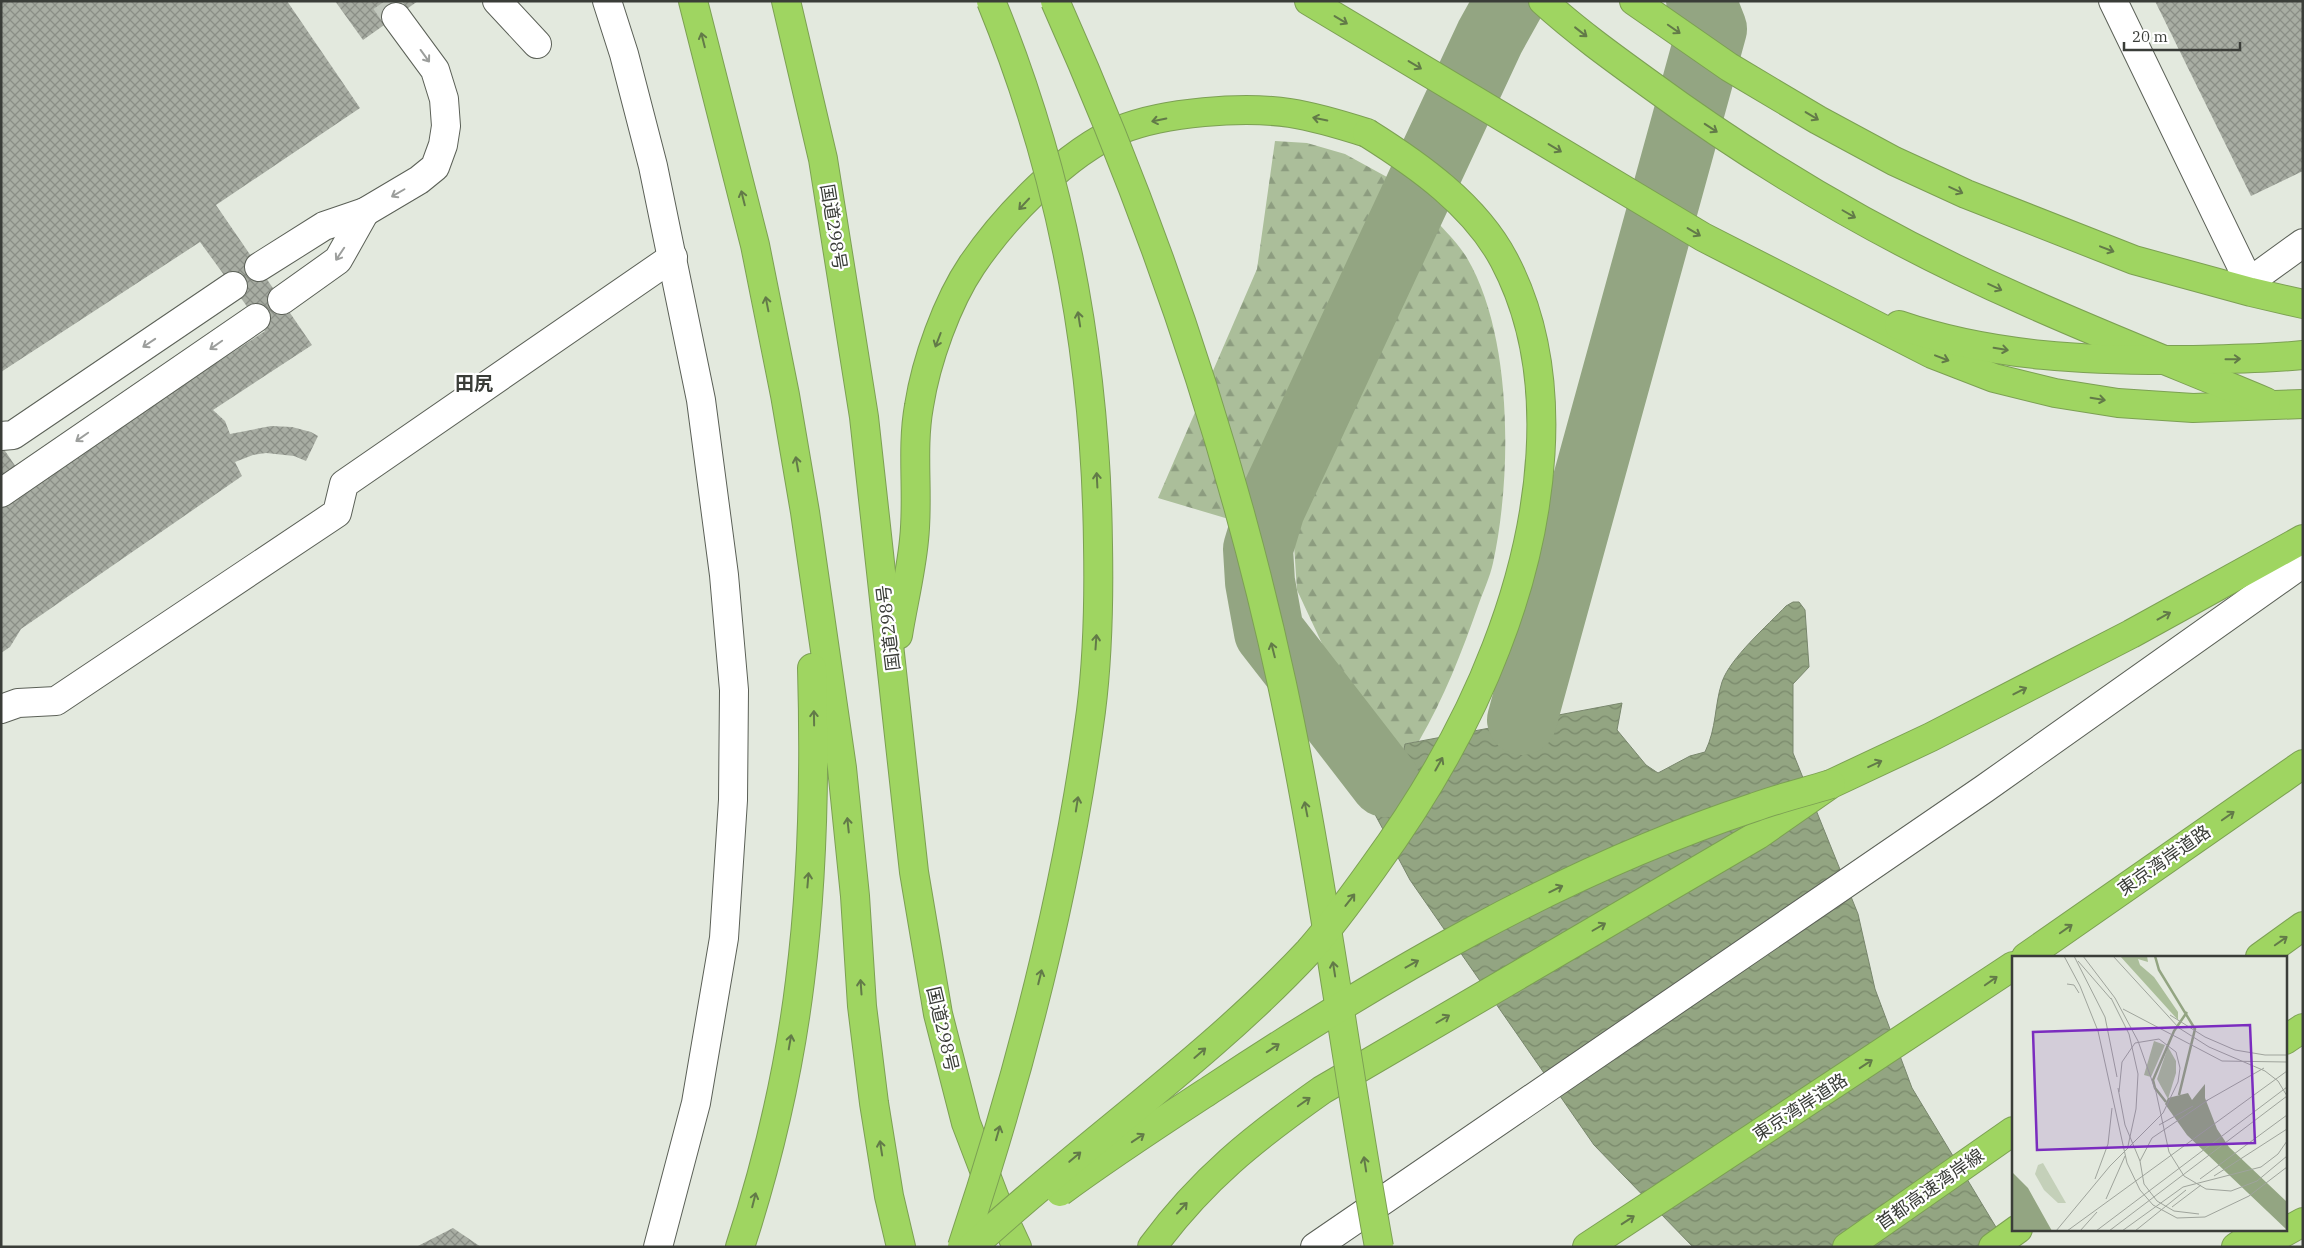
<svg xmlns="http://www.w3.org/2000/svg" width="2304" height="1248" viewBox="0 0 2304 1248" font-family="'IBM Plex Serif','Noto Sans JP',serif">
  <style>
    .forest { fill: url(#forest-firs) }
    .water { fill: url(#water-waves); stroke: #78866c }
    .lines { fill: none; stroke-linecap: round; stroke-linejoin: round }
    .river { stroke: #93a582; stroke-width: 70 }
    .building { fill: url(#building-cross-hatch) }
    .minor-tunnel { stroke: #c1c7bd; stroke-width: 28; stroke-dasharray: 28 14; stroke-linecap: butt }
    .minor-casing { stroke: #5b6057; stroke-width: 30 }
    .highway-casing { stroke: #7ca053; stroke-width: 30 }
    .minor { stroke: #fff; stroke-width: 28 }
    .highway { stroke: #9fd561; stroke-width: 28 }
    .highway-bridge-casing { stroke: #7ca053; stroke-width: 30; stroke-linecap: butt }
    .highway-bridge { stroke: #9fd561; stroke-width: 28 }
    .oneway { stroke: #627a48 }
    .oneway2 { stroke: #9c9e9c }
    .labels { text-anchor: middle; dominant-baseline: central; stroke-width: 4.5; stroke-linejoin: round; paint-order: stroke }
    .street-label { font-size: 18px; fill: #3a3d38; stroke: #fff }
    .neighbourhood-label { font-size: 19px; font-weight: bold; fill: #3a3d38; stroke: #fff }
    .inset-river { fill: none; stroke: #93a582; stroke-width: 2.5 }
    .inset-road { fill: none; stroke: #9fa49c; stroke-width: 1 }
    .view { fill: #7b2cbf; fill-opacity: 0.15; stroke: #7b2cbf; stroke-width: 2.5 }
    .inset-edge { fill: none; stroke: #3a3d38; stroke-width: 2.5 }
  </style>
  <defs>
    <pattern id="forest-firs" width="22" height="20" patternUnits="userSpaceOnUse" patternTransform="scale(1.25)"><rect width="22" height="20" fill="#abbe9a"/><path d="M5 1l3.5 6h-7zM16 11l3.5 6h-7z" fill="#8c9c7f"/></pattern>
    <pattern id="water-waves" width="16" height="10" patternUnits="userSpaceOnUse" patternTransform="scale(1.25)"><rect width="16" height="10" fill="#93a582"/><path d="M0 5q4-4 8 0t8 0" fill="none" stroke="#79886b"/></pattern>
    <pattern id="building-cross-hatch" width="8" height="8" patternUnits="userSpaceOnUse" patternTransform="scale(1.25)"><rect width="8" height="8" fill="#a8ada3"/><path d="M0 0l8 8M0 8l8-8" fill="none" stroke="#8a8e86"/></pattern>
  </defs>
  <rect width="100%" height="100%" fill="#e3e9de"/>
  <g class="forest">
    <path d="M 1275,141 L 1307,143 L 1345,154 L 1396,182 L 1232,520 L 1158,498 L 1257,269 Z"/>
    <path d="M 1425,209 C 1439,225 1457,241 1467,258 C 1513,336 1512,476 1493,563 C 1490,577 1483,592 1478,606 C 1462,652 1444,698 1419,741 L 1405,744 L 1403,755 L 1339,680 L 1297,590 L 1294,545 L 1296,512 L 1372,331 Z"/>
  </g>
  <path class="water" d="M 1793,602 L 1799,602 L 1805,610 L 1809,667 L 1793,684 L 1793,753 L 1858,914 L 1875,989 L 1912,1088 L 2008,1247 L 1693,1247 L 1594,1145 L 1410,880 L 1370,805 L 1403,755 L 1405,744 L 1622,703 L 1617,730 L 1646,765 L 1658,773 L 1690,756 L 1705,752 C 1717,727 1714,707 1722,682 C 1730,658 1768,625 1786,606 Z"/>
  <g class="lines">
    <g class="river">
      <path d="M 1522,720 L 1712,29 L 1701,1"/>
      <path d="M 1385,782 L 1269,632 L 1260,582 L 1258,549 L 1270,509 L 1490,37 L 1510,1"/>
    </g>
  </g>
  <g class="building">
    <path d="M 1,1 L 287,1 L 360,108 L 216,205 L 312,345 L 213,410 L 225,421 L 230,434 L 271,426 L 292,427 L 311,432 L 318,436 L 306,461 L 294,456 L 266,453 L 253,455 L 235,462 L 242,476 L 21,629 L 10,647 L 1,653 L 1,504 L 265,331 L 200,242 L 1,372 Z"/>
    <path d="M 335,1 L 418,1 L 363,40 Z"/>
    <path d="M 2155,1 L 2303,1 L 2303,171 L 2251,196 Z"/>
    <path d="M 1,445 L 16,467 L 1,477 Z"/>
    <path d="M 453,1228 L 481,1247 L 416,1247 Z"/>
  </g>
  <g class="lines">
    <path class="minor-tunnel" d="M 385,1 L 396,17"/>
    <defs>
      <g id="minor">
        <path d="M 497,1 L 537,44"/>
        <path d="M 607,1 L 624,54 L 653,166 L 701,400 L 724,575 L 734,690 L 733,800 L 724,938 L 696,1103 L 658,1247"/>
        <path d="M 2113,1 L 2249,282 L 2303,243"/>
        <path d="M 259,267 L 324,226 L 365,212 L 419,180 L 435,167 L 443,145 L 446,126 L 444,99 L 435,70 L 396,17"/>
        <path d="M 282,300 L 338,260 L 365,212"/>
        <path d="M 1,436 L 13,435 L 233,286"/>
        <path d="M 1,493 L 256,318"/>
        <path d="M 1,709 L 18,703 L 56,701 L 337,513 L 344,484 L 673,257"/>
        <path d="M 1315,1247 L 1984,789 L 2303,563"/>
      </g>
      <g id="highway">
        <path d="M 693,1 L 755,245 L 785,395 L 805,512 L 842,768 L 855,896 L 862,1006 L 874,1103 L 889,1196 L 901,1247"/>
        <path d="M 786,1 L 823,159 L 864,417 L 914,872 L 938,1014 L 966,1123 L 997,1204 L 1017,1247"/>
        <path d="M 1309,1 L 1703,237 L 1932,354 L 1994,378 L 2055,393 L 2118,403 L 2193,408 L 2303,404"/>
        <path d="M 1543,1 C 1576,31 1612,57 1648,83 C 1765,169 1891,242 2023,300 C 2103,336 2185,368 2266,402"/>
        <path d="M 1634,1 L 1729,67 L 1818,120 L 1894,161 L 1966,194 L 2134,260 L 2251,292 L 2303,304"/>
        <path d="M 1899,325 C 1992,357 2091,361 2189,360 C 2227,359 2265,359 2303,355"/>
        <path d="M 898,635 C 903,604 911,572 914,540 C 919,496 911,450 919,406 C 926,361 947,302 972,265 C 1004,218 1066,152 1120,130 C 1164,112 1243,106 1290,113 C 1316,117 1342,125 1367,133"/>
        <path d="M 2026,957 L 2303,764"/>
        <path d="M 2260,957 L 2303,926"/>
        <path d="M 2285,1040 L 2303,1028"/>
        <path d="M 740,1247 C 768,1161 789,1071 800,981 C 813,878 815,772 812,668"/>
        <path d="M 1152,1247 C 1202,1179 1254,1138 1322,1090 L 1758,835 L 1831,784 L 1931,737 L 2131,634 L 2303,539"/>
        <path d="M 1587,1247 L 2013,966"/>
        <path d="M 1847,1247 L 2013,1131"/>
        <path d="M 1993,1247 L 2018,1229"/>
        <path d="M 2236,1247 L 2262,1229"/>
        <path d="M 2258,1247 L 2303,1222"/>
      </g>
    </defs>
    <use href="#minor" class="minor-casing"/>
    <use href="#highway" class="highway-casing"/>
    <use href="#minor" class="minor"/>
    <use href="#highway" class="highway"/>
    <defs>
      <g id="highway-bridge">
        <path d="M 1055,1 C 1153,220 1231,449 1282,684 C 1322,870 1345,1059 1379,1247"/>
        <path d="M 1060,1192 C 1110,1155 1161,1122 1213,1088 C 1381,977 1563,870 1755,807 C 1780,798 1805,792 1831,784"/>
        <path d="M 962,1247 C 1020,1073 1067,893 1091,711 C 1098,656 1099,600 1098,545 C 1096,359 1062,174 991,1"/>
        <path d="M 972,1247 C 1082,1145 1207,1060 1309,951 C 1332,925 1353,896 1373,868 C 1421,802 1467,724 1496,648 C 1542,530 1566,377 1504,260 C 1475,205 1418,165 1367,133"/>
      </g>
    </defs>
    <use href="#highway-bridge" class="highway-bridge-casing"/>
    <use href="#highway-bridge" class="highway-bridge"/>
  </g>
  <defs><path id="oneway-shaft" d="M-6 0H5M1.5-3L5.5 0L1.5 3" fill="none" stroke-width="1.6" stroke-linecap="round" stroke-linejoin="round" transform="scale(1.25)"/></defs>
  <g class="oneway">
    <use href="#oneway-shaft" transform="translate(1341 20) rotate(31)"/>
    <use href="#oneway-shaft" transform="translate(1674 29) rotate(35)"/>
    <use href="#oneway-shaft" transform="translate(1581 32) rotate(38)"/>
    <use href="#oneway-shaft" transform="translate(703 40) rotate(-104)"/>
    <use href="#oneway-shaft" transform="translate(1415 65) rotate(31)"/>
    <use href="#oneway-shaft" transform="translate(1812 116) rotate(31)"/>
    <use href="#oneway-shaft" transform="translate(1320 119) rotate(-168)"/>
    <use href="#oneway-shaft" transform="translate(1159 120) rotate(168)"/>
    <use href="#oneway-shaft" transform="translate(1711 128) rotate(33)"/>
    <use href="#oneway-shaft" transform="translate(1555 148) rotate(31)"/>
    <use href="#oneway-shaft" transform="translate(1956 190) rotate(25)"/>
    <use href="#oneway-shaft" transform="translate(743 198) rotate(-104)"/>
    <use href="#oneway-shaft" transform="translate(1024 204) rotate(133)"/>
    <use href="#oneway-shaft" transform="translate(1849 214) rotate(30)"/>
    <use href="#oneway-shaft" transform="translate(1694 232) rotate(31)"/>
    <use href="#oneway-shaft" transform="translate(2107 249) rotate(21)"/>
    <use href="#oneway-shaft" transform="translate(1995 287) rotate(25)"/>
    <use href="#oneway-shaft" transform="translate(767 304) rotate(-101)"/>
    <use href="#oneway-shaft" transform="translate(1079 319) rotate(-99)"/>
    <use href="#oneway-shaft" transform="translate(938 340) rotate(111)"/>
    <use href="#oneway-shaft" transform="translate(2001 349) rotate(9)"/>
    <use href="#oneway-shaft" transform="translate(1942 358) rotate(21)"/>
    <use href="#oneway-shaft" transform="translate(2233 359) rotate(-1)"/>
    <use href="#oneway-shaft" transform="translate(2098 399) rotate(9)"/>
    <use href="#oneway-shaft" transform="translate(797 464) rotate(-100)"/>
    <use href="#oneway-shaft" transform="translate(1097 480) rotate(-93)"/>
    <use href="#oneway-shaft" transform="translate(2164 616) rotate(-29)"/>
    <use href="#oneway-shaft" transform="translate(1096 642) rotate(-86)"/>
    <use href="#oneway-shaft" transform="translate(1273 650) rotate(-104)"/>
    <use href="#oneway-shaft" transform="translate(2020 691) rotate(-27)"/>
    <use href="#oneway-shaft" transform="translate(814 718) rotate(-91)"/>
    <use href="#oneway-shaft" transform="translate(1439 764) rotate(-61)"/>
    <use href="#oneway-shaft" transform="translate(1875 764) rotate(-25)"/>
    <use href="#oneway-shaft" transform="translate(1077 804) rotate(-81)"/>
    <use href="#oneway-shaft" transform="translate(1306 809) rotate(-101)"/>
    <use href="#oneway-shaft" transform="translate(2228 816) rotate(-35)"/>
    <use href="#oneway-shaft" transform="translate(848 825) rotate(-96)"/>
    <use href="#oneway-shaft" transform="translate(808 880) rotate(-85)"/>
    <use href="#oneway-shaft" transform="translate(1556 889) rotate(-26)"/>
    <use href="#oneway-shaft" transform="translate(1350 900) rotate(-52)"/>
    <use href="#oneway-shaft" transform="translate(1599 927) rotate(-30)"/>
    <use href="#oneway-shaft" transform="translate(2066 929) rotate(-35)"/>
    <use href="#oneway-shaft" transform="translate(2281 941) rotate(-35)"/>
    <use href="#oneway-shaft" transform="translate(1412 964) rotate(-29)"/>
    <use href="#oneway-shaft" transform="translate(1334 969) rotate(-99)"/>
    <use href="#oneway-shaft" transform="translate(1040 977) rotate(-76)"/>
    <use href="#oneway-shaft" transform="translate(1991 981) rotate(-35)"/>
    <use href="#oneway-shaft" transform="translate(861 987) rotate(-94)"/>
    <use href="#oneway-shaft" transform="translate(1443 1019) rotate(-30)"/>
    <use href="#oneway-shaft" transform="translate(790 1042) rotate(-80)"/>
    <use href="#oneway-shaft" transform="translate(1273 1048) rotate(-34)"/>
    <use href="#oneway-shaft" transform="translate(1200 1053) rotate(-41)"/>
    <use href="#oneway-shaft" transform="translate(1866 1064) rotate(-33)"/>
    <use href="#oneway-shaft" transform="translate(1304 1102) rotate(-35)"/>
    <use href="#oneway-shaft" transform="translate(998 1133) rotate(-74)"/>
    <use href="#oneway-shaft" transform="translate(1138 1138) rotate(-34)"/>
    <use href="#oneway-shaft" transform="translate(881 1148) rotate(-99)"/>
    <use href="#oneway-shaft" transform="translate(1075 1157) rotate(-40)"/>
    <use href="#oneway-shaft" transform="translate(1365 1164) rotate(-99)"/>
    <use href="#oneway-shaft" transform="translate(754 1200) rotate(-76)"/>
    <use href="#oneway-shaft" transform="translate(1182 1208) rotate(-47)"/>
    <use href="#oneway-shaft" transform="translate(1628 1220) rotate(-33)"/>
  </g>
  <g class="oneway2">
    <use href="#oneway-shaft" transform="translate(425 56) rotate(54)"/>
    <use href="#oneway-shaft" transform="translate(398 193) rotate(150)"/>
    <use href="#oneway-shaft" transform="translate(340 254) rotate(124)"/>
    <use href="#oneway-shaft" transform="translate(149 343) rotate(146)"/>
    <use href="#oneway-shaft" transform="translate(216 345) rotate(145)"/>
    <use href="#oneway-shaft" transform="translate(82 437) rotate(145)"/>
  </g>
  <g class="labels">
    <g class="street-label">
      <text transform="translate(834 227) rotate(81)">国道298号</text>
      <text transform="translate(888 628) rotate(-97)">国道298号</text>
      <text transform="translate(2164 860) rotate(-35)">東京湾岸道路</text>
      <text transform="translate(943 1029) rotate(77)">国道298号</text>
      <text transform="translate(1800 1107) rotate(-33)">東京湾岸道路</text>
      <text transform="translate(1930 1189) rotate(-35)">首都高速湾岸線</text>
    </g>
    <g class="neighbourhood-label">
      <text x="474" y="383">田尻</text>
    </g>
  </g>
  <g transform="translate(2012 956)">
    <rect width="275" height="275" fill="#e3e9de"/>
    <path d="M 31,207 L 54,247 L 46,247 L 32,234 L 23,218 L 26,209 Z" fill="#c4d0b9"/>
    <path d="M 108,0 L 135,0 L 136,6 L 126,3 L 128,9 L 142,21 L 166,56 L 166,64 ZM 142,85 L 153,89 L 139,121 L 132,119 ZM 156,91 L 164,105 L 164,117 L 156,143 L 145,123 Z" fill="#abbe9a"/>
    <path d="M 193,128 L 193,142 L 205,173 L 217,191 L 275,246 L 275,274 L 175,179 L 153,148 L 156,142 L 176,137 L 180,144 ZM 0,216 L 16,232 L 40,275 L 0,275 Z" fill="#93a582"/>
    <path class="inset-river" d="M 143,0 L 147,14 L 183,73 L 167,139M 154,146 L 143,132 L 141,124 L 162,75 L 175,56"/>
    <path class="inset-road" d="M 52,0 L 68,30 L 86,75 L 115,207 L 128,234 L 141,249 L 165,262 L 193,261 L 237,240 L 275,211M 62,0 L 93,61 L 105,121M 71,0 L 103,42 L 126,85 L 144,136 L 157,196 L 172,220 L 194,233 L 219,235 L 245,225 L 275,200M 101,0 L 167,72 L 197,91 L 253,115 L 266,125 L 275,140M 66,5 L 99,43M 55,28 L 62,29 L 67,37M 99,42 L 117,78 L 126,118 L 124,153 L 116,190M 111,53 L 210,105 L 275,106M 158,59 L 193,81 L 223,94 L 253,99 L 275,99M 106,132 L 113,169 L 128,205M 194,145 L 252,112M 147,169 L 181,150M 202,220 L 275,173M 83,223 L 96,188 L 100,152M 188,223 L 275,159M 94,243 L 113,200M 160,251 L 189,229M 187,258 L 162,255 L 145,245 L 132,228 L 128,205 L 140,182 L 196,144M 44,275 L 98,210 L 151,157 L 166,126 L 168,112 L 164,96 L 147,83 L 123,87 L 110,106 L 107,136M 55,275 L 275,115M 68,275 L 85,256M 84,275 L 275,131M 97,275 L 275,140M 110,275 L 171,231 L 249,211 L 266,198 L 275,185M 123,275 L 174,234"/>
    <path class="view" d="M 238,69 L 243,187 L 25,194 L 21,76 Z"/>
    <rect width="275" height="275" class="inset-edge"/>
  </g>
  <rect width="2304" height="1248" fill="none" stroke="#3a3d38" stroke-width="5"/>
  <path d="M2124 42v8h116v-8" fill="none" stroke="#3a3d38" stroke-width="2.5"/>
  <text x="2132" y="42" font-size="15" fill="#3a3d38" stroke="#ffffff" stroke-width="4" paint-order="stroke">20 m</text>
</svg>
